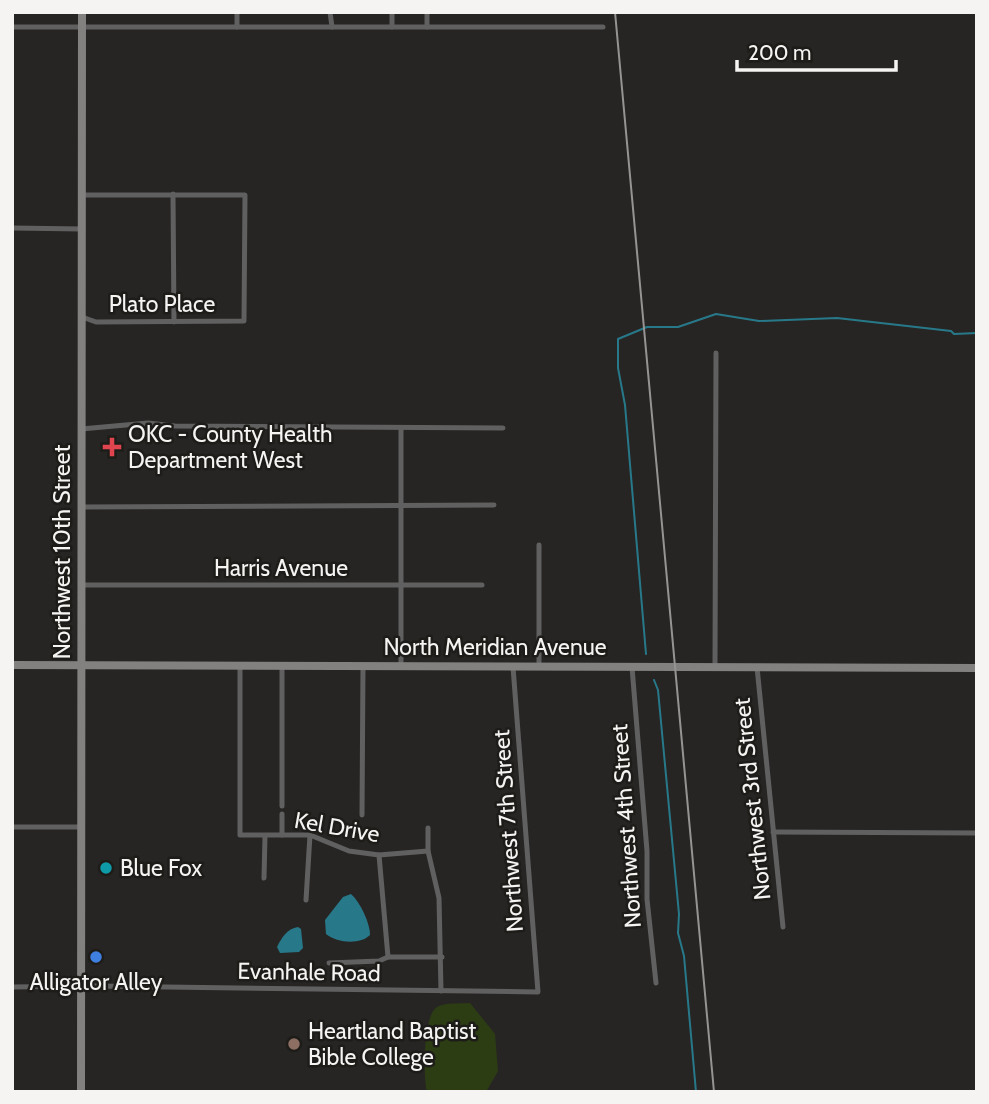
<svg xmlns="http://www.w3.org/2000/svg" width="989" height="1104" viewBox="0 0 989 1104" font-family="Cabin,sans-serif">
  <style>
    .green { fill: #2d3d13 }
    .water { fill: #27798a }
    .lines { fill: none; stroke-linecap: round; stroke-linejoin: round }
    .stream { stroke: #27798a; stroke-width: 2 }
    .minor { stroke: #616060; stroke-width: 5 }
    .secondary { stroke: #838080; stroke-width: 8 }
    .rail { stroke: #969492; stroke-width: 2 }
    .health-dot { fill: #e0444e; stroke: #1d1c19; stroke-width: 2.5 }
    .culture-dot { fill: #0f9aa8; stroke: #1d1c19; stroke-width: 2.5 }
    .shop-dot { fill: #3f7fe0; stroke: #1d1c19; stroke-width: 2.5 }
    .education-dot { fill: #8d6e63; stroke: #1d1c19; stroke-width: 2.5 }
    .labels { text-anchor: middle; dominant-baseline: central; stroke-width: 5; stroke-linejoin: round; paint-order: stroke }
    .street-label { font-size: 23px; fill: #f5f4f2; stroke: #1d1c19 }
    .poi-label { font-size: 23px; fill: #f5f4f2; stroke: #1d1c19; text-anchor: start }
  </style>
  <rect width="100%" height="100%" fill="#272523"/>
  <path class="green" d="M 470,1003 L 495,1034 L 498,1071 L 486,1092 L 427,1092 C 423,1077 423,1015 437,1007 C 445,1002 461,1004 470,1003 Z"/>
  <g class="water">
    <path d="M 351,894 C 360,902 370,923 370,935 C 360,945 337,943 326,934 L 325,920 L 343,897 Z"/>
    <path d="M 298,927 L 301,929 L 303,948 L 299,952 L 280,953 L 277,947 C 282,937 287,929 298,927 Z"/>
  </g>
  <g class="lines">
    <g class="stream">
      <path d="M 646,654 L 625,405 L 618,368 L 618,339 L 647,327 L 678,327 L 716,314 L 759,321 L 837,318 L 951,331 L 954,334 L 977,333"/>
      <path d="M 654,680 L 658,690 L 679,914 L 678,933 L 684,956 L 696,1092"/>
    </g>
    <g class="minor">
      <path d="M 330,12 L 332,27"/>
      <path d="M 427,12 L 427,27"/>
      <path d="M 12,27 L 603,27"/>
      <path d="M 237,27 L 237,12"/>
      <path d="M 392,27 L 392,12"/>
      <path d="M 173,194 L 174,322"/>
      <path d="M 12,228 L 82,229"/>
      <path d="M 82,317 L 96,322 L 244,321 L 245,195 L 82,195"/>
      <path d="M 81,429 L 148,423 L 175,426 L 503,428"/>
      <path d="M 401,429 L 401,667"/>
      <path d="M 81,507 L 494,505"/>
      <path d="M 539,545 L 539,667"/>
      <path d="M 81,585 L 482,585"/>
      <path d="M 240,666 L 240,835 L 310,835 L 349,851 L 379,855 L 428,851"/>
      <path d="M 282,666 L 282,806"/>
      <path d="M 632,667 L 647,851 L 647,899 L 656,983"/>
      <path d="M 715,667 L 716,353"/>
      <path d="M 757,667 L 783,927"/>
      <path d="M 282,814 L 282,835"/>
      <path d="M 362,815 L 363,666"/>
      <path d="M 12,827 L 81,827"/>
      <path d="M 428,828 L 428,851 L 439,898 L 441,991"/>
      <path d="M 773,832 L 977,833"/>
      <path d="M 379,855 L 388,957"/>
      <path d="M 264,878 L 265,836"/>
      <path d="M 306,900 L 310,835"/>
      <path d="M 329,963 L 379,961 L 388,957 L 442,957"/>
      <path d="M 12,987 L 95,986 L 538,992 L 513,667"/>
    </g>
    <g class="secondary">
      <path d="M 12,665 L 977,668"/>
      <path d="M 81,1092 L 82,12"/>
    </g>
    <path class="rail" d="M 615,12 L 714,1092"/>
  </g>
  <path class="health-dot" d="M108.5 436.5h7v7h7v7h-7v7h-7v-7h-7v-7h7z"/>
  <circle class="culture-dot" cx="106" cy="868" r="7"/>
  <circle class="shop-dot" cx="96" cy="957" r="7"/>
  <circle class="education-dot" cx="294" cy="1044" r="7"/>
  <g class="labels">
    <g class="street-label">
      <text x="162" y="304">Plato Place</text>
      <text transform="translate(62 552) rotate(-90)">Northwest 10th Street</text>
      <text x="281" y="568">Harris Avenue</text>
      <text x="495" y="647">North Meridian Avenue</text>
      <text transform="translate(752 799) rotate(-96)">Northwest 3rd Street</text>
      <text transform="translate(626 826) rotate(-94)">Northwest 4th Street</text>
      <text transform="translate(337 827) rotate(10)">Kel Drive</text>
      <text transform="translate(508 831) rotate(-94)">Northwest 7th Street</text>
      <text transform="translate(309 972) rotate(1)">Evanhale Road</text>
    </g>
    <g class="poi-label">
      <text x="128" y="434">OKC - County Health<tspan x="128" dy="26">Department West</tspan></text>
      <text x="120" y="868">Blue Fox</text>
      <text x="96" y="982" text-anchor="middle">Alligator Alley</text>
      <text x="308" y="1031">Heartland Baptist<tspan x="308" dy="26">Bible College</tspan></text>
    </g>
  </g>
  <rect width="989" height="1104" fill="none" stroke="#f5f4f2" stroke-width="28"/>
  <path d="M737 60v10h159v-10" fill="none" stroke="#f5f4f2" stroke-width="3.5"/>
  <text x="748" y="60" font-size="21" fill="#f5f4f2" stroke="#1d1c19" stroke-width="5" paint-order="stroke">200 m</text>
</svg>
